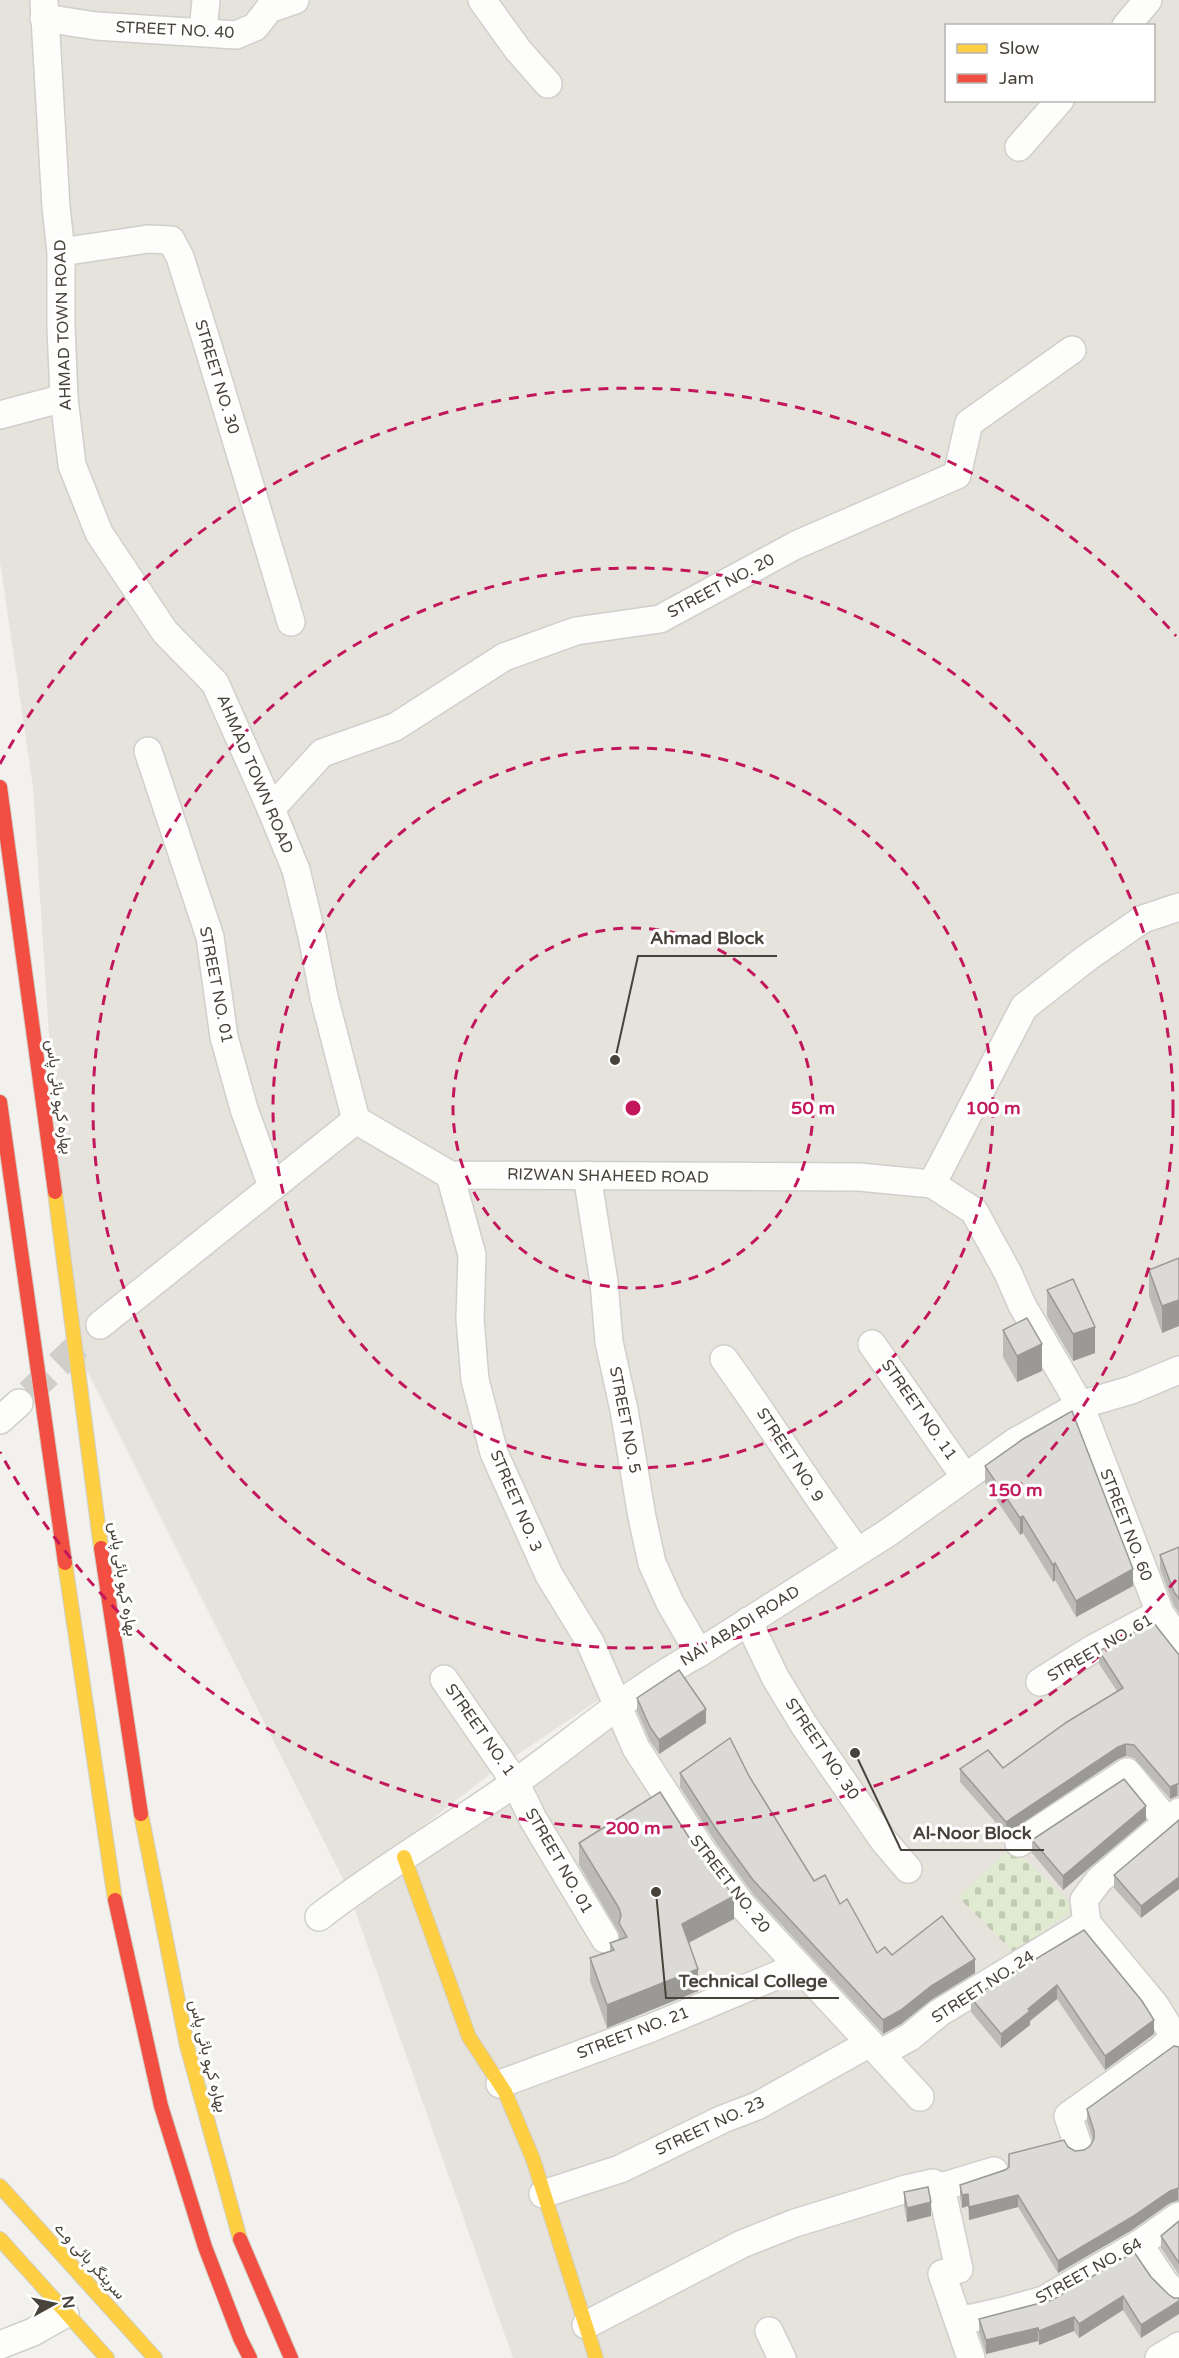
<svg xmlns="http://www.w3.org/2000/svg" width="1179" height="2358" viewBox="0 0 1179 2358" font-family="'Varela Round',Vazirmatn,sans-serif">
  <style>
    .residential { fill: #e5e3dc; fill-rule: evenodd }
    .cemetery { fill: url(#cemetery-stones) }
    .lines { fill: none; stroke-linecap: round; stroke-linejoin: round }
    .street-tunnel { stroke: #d0cec9; stroke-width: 27; stroke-dasharray: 27 14; stroke-linecap: butt }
    .street-casing { stroke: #d0cfcb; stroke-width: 30 }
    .slow-casing { stroke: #d0cec5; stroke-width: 16 }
    .jam-casing { stroke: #d0cec5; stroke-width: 16 }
    .street { stroke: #fdfdfc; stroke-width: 27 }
    .slow { stroke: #ffcf43; stroke-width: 14 }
    .jam { stroke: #f24e42; stroke-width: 14 }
    .wall { fill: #bdbbb8 }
    .shaded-wall { fill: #9a9996 }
    .building { fill: #dcdad6; stroke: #9a9996; stroke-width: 1.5 }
    .ring { fill: none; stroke: #c2185b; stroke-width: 3; stroke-dasharray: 10 8 }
    .labels { text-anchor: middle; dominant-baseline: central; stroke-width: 6; stroke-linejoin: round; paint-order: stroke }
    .street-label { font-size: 16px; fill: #48433a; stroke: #fff }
    .centre { fill: #c2185b; stroke: #fff; stroke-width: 3 }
    .ring-label { font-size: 18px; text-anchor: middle; font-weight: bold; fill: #c2185b; stroke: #fff; stroke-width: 6; stroke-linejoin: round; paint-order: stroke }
    .leader { fill: none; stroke: #48433a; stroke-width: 2 }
    .callout-dot { fill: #48433a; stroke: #fff; stroke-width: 2 }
    .callout-label { font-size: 18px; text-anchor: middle; font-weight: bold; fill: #48433a; stroke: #fff; stroke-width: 6; stroke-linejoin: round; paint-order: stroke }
  </style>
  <defs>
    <pattern id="cemetery-stones" width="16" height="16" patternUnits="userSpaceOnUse" patternTransform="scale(1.5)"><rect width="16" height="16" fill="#dfead0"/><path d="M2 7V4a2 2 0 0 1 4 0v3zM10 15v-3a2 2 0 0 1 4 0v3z" fill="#c1cab3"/></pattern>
  </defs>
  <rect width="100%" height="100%" fill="#f2f1ed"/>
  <path class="residential" d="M 0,0 L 1179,0 L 1179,2358 L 513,2358 L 346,1885 L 68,1333 L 33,787 L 0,562 ZM 946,26 L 1154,26 L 1154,100 L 946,100 ZM 676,1648 L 676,1649 L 366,1870 L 502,1765 Z"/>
  <path class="cemetery" d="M 1012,1848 L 1076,1908 L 1013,1952 L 958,1897 Z"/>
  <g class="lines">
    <path class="street-tunnel" d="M 29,1393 L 87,1337"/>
    <defs>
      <g id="street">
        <path d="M 44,0 L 56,207 L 61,252 L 61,327 L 64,398 L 72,465 L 99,533 L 165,632 L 215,683 L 271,809 L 296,870 L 312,936 L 324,997 L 356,1120"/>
        <path d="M 482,0 L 518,50 L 548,84"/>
        <path d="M 44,18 L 96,26 L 236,35 L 255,27 L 269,9 L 295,0"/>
        <path d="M 1126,26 L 1148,0"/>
        <path d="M 203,32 L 206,0"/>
        <path d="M 1019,147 L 1060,100"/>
        <path d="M 61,252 L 148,239 L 171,240 L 180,257 L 208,346 L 291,622"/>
        <path d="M 0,415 L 64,398"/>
        <path d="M 148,751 L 210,937 L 224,1037 L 244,1109 L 272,1186"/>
        <path d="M 271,809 L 322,753 L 395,727 L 504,657 L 576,631 L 660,619 L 796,545 L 957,475 L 969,423 L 1072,350"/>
        <path d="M 450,1175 L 472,1255 L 470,1319 L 475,1380 L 494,1453 L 549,1575 L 590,1642 L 636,1748 L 703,1852 L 741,1904 L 920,2097"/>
        <path d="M 587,1175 L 604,1282 L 609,1342 L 624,1410 L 642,1517 L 652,1563 L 670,1603 L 699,1653"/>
        <path d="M 932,1184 L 1024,1007 L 1088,957 L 1143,919 L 1179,907"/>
        <path d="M 100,1325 L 356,1120 L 450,1175 L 859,1177 L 932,1184 L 974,1211 L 1008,1273 L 1022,1305 L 1080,1405 L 1160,1613 L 1179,1641"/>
        <path d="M 872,1344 L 965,1477"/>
        <path d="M 724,1359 C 770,1422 810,1489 857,1551"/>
        <path d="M 0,1420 L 19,1403"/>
        <path d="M 748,1621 L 775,1677 L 804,1725 L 884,1841 L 908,1869"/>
        <path d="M 444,1679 L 515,1782 L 533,1819 L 605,1939"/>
        <path d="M 1040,1682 L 1091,1650 L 1160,1613"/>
        <path d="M 1019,1843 L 1127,1772 L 1167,1821"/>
        <path d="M 319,1917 C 382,1868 451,1828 516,1782 C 577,1739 633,1689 699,1653 L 889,1532 L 1015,1442 L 1080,1405 L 1131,1390 L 1179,1370"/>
        <path d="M 1087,1923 L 1084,1900 L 1099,1880 L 1179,1812"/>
        <path d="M 1087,1923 L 1155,2005 L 1179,2044"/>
        <path d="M 881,2053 L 910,2037 L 939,2013 L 1087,1923"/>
        <path d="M 500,2084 L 651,2028 L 799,1966"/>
        <path d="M 1079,2148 L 1068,2116 L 1159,2051 L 1179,2033"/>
        <path d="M 941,2187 L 959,2269 L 942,2274 L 971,2358"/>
        <path d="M 543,2194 L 620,2169 L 723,2119 L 757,2106 L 870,2043"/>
        <path d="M 1139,2244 L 1164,2282 L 1179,2297"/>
        <path d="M 958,2319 L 973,2318 L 1004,2311 L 1044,2300 L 1141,2243 L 1179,2216"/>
        <path d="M 586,2325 L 742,2244 L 795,2223 L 906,2189 L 933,2183 L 941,2187 L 994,2171"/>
        <path d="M 769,2331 L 782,2358"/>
        <path d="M 0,2345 L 33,2332 L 65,2314"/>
        <path d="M 1159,2358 L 1179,2346"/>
      </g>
      <g id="slow">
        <path d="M 55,1192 L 101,1548"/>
        <path d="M 65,1563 L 115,1900"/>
        <path d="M 141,1814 L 187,2046 L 240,2239"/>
        <path d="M 404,1857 L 469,2037 L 505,2092 L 533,2159 L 596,2358"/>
        <path d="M 0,2186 L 155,2358"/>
        <path d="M 0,2239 L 107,2358"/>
      </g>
      <g id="jam">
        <path d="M 0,787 L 55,1192"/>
        <path d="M 0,1102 L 65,1563"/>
        <path d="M 101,1548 L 141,1814"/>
        <path d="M 115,1900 L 161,2106 L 205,2247 L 240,2338 L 250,2358"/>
        <path d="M 240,2239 L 291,2358"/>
      </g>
    </defs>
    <use href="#street" class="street-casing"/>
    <use href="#slow" class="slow-casing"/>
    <use href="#jam" class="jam-casing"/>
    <use href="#street" class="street"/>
    <use href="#slow" class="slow"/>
    <use href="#jam" class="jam"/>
  </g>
  <g class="wall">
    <path d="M 1179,1258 L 1162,1333 L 1149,1296 L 1149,1270 Z"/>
    <path d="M 1047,1290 L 1095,1353 L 1073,1361 L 1047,1316 Z"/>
    <path d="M 1003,1330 L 1042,1371 L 1017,1382 L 1003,1357 Z"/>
    <path d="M 985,1466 L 1133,1586 L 1076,1617 L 1055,1580 L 1053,1582 L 1023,1533 L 1020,1535 L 985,1483 Z"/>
    <path d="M 1179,1547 L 1179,1613 L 1174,1606 L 1160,1569 L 1160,1555 Z"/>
    <path d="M 1099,1651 L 1179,1655 L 1179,1797 L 1177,1796 L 1170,1799 L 1134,1758 L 1126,1756 L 1118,1759 L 1006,1834 L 960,1782 L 960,1769 L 1003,1768 L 1117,1691 L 1099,1664 Z"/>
    <path d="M 637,1698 L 706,1723 L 659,1754 L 650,1741 L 637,1711 Z"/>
    <path d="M 680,1773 L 749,1776 L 814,1881 L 840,1904 L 877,1953 L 975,1973 L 931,2000 L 901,2024 L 883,2034 L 753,1894 L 716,1843 L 680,1787 Z"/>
    <path d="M 1146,1820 L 1063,1890 L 1032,1853 L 1032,1840 Z"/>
    <path d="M 1179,1820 L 1179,1889 L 1141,1918 L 1114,1888 L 1114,1875 Z"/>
    <path d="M 579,1843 L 734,1919 L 689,1943 L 698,1991 L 607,2028 L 590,1981 L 590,1958 L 610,1951 L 610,1943 L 619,1939 L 619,1933 L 579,1865 Z"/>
    <path d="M 1084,1930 L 1154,2034 L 1105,2070 L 1057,1999 L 1030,2021 L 1030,2025 L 1001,2048 L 971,2012 L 971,1998 Z"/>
    <path d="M 1179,2047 L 1179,2201 L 1170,2203 L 1132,2230 L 1058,2273 L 1018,2207 L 969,2220 L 968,2206 L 962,2208 L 960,2198 L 960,2185 L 1068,2147 L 1075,2151 L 1084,2150 L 1090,2146 L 1093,2141 L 1087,2122 L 1087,2109 Z"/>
    <path d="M 904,2192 L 931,2216 L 907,2222 L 904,2206 Z"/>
    <path d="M 1179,2221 L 1179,2275 L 1161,2248 L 1161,2236 Z"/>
    <path d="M 1151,2277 L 1141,2338 L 1123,2310 L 1079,2338 L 1074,2331 L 1039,2345 L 1038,2341 L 986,2354 L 979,2333 L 979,2319 Z"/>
  </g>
  <g class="shaded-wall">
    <path d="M 1179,1300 L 1179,1326 L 1162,1333 L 1162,1306 Z"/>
    <path d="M 1095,1327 L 1095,1353 L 1073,1361 L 1073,1334 Z"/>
    <path d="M 1042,1344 L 1042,1371 L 1017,1382 L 1017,1356 Z"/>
    <path d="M 1023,1516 L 1023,1533 L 1020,1535 L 1020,1518 Z"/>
    <path d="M 1055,1563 L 1055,1580 L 1053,1582 L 1053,1565 Z"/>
    <path d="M 1133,1569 L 1133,1586 L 1076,1617 L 1076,1601 Z"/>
    <path d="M 706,1709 L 706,1723 L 659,1754 L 659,1740 Z"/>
    <path d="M 1126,1744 L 1126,1756 L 1118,1759 L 1006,1834 L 1006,1822 L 1118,1747 Z"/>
    <path d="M 1177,1784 L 1177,1796 L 1170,1799 L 1170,1787 Z"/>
    <path d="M 1146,1806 L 1146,1820 L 1063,1890 L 1063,1876 Z"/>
    <path d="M 1179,1877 L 1179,1889 L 1141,1918 L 1141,1906 Z"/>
    <path d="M 734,1896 L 734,1919 L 682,1946 L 682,1924 Z"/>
    <path d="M 975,1959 L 975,1973 L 931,2000 L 901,2024 L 883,2034 L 883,2020 L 931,1986 Z"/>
    <path d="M 698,1969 L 698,1991 L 607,2028 L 607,2005 Z"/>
    <path d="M 1057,1985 L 1057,1999 L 1030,2021 L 1030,2025 L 1001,2048 L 1001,2034 L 1028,2009 Z"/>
    <path d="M 1154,2020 L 1154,2034 L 1105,2070 L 1105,2056 Z"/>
    <path d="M 1178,2188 L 1178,2200 L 1170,2203 L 1132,2230 L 1058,2273 L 1058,2261 L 1170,2191 Z"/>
    <path d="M 968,2194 L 968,2206 L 962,2208 L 962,2195 Z"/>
    <path d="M 1018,2195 L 1018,2207 L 969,2220 L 969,2207 Z"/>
    <path d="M 931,2202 L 931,2216 L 907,2222 L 907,2208 Z"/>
    <path d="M 1123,2296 L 1123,2310 L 1079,2338 L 1079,2324 Z"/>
    <path d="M 1179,2301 L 1179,2314 L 1141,2338 L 1141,2325 Z"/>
    <path d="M 1074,2317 L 1074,2331 L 1039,2345 L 1039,2331 Z"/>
    <path d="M 1038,2328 L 1038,2341 L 986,2354 L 986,2340 Z"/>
  </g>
  <g class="building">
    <path d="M 1179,1258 L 1179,1300 L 1162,1306 L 1149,1270 Z"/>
    <path d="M 1073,1279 L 1095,1327 L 1073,1334 L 1047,1290 Z"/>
    <path d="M 1027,1318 L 1042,1344 L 1017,1356 L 1003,1330 Z"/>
    <path d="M 1072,1411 L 1133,1569 L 1076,1601 L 1055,1563 L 1053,1565 L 1023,1516 L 1020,1518 L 985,1466 L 1023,1439 Z"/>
    <path d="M 1179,1547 L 1179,1599 L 1174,1592 L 1160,1555 Z"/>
    <path d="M 1153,1622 L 1179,1655 L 1179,1784 L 1177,1784 L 1170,1787 L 1134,1745 L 1126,1744 L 1118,1747 L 1006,1822 L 960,1769 L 988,1750 L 1003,1768 L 1067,1722 L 1123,1688 L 1099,1651 Z"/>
    <path d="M 679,1670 L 706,1709 L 659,1740 L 650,1727 L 637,1698 Z"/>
    <path d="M 730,1738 L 749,1776 L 814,1881 L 825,1875 L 840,1904 L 847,1899 L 877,1953 L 885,1947 L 892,1955 L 942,1916 L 975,1959 L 931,1986 L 901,2010 L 883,2020 L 753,1880 L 716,1829 L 680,1773 Z"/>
    <path d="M 1124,1779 L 1146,1806 L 1063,1876 L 1032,1840 Z"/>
    <path d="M 660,1792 L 690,1839 L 734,1896 L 682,1924 L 698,1969 L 607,2005 L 590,1958 L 614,1950 L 610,1943 L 627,1937 L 619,1923 L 621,1915 L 619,1908 L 579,1843 Z"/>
    <path d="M 1179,1820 L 1179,1877 L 1141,1906 L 1114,1875 Z"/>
    <path d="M 1084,1930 L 1142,2001 L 1154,2020 L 1105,2056 L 1057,1985 L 1028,2009 L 1030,2011 L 1001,2034 L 971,1998 Z"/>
    <path d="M 1174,2046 L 1179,2047 L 1179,2188 L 1170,2191 L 1132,2217 L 1058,2261 L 1018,2195 L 969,2207 L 968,2194 L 962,2195 L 960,2185 L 1005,2170 L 1009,2167 L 1009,2154 L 1064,2140 L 1068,2147 L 1075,2151 L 1084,2150 L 1090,2146 L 1094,2139 L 1094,2131 L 1087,2109 Z"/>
    <path d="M 928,2187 L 931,2202 L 907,2208 L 904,2192 Z"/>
    <path d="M 1179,2221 L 1179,2263 L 1161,2236 Z"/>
    <path d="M 1134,2252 L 1151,2277 L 1168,2294 L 1174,2298 L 1179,2298 L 1179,2301 L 1141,2325 L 1123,2296 L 1079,2324 L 1074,2317 L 1039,2331 L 1038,2328 L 986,2340 L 979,2319 L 1052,2300 Z"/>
  </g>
  <g class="ring">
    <circle cx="633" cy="1108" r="180"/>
    <circle cx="633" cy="1108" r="360"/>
    <circle cx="633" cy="1108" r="540"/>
    <path d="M1176 1580A720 720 0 0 1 0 1452M0 764A720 720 0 0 1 1176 636"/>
  </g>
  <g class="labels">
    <g class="street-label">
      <text transform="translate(175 30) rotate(3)">STREET NO. 40</text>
      <text transform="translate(63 325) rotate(-92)">AHMAD TOWN ROAD</text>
      <text transform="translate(217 377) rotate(73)">STREET NO. 30</text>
      <text transform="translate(721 586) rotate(-28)">STREET NO. 20</text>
      <text transform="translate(255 774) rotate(67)">AHMAD TOWN ROAD</text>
      <text transform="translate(216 985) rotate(79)">STREET NO. 01</text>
      <text transform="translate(59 1097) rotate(82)">بھارہ کہو بائی پاس</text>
      <text transform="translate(608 1176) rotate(1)">RIZWAN SHAHEED ROAD</text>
      <text transform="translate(919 1410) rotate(55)">STREET NO. 11</text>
      <text transform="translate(625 1420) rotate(79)">STREET NO. 5</text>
      <text transform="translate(790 1455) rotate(57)">STREET NO. 9</text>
      <text transform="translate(516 1501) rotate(67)">STREET NO. 3</text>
      <text transform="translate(1126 1525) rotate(69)">STREET NO. 60</text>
      <text transform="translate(123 1579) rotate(81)">بھارہ کہو بائی پاس</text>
      <text transform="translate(740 1626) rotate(-32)">NAI ABADI ROAD</text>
      <text transform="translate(1100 1648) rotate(-30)">STREET NO. 61</text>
      <text transform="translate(480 1730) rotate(55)">STREET NO. 1</text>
      <text transform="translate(822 1749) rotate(56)">STREET NO. 30</text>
      <text transform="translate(559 1861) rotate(60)">STREET NO. 01</text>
      <text transform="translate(730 1884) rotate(52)">STREET NO. 20</text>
      <text transform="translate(983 1987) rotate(-33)">STREET NO. 24</text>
      <text transform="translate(633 2033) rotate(-21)">STREET NO. 21</text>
      <text transform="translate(208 2056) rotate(76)">بھارہ کہو بائی پاس</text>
      <text transform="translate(710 2126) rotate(-25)">STREET NO. 23</text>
      <text transform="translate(90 2261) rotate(48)">سرینگر ہائی وے</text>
      <text transform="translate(1089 2271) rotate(-29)">STREET NO. 64</text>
    </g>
  </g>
  <circle cx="633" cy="1108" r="9" class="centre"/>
  <g class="ring-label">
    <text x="813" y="1114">50 m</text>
    <text x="993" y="1114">100 m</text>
    <text x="1015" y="1496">150 m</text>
    <text x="633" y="1834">200 m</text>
  </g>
  <path class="leader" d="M615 1060L638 956H777M855 1753L901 1850H1044M656 1892L666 1998H839"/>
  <g class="callout-dot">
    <circle cx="615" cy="1060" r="6"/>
    <circle cx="855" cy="1753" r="6"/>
    <circle cx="656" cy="1892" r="6"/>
  </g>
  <g class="callout-label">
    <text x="707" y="944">Ahmad Block</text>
    <text x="972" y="1839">Al-Noor Block</text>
    <text x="753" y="1987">Technical College</text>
  </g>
  <rect x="945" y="24" width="210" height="78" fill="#ffffff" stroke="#b6b4b0" stroke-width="1.5"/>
  <rect x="957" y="44" width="30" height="9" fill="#ffcf43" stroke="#b6b4b0" stroke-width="1.5"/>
  <text x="999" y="54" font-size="18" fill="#48433a">Slow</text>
  <rect x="957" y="74" width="30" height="9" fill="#f24e42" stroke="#b6b4b0" stroke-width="1.5"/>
  <text x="999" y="84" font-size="18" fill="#48433a">Jam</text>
  <g transform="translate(54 2304) rotate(82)" stroke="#ffffff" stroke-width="4.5" paint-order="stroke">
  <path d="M0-4.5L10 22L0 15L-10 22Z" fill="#48433a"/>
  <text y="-9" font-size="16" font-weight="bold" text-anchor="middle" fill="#48433a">N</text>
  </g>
</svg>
